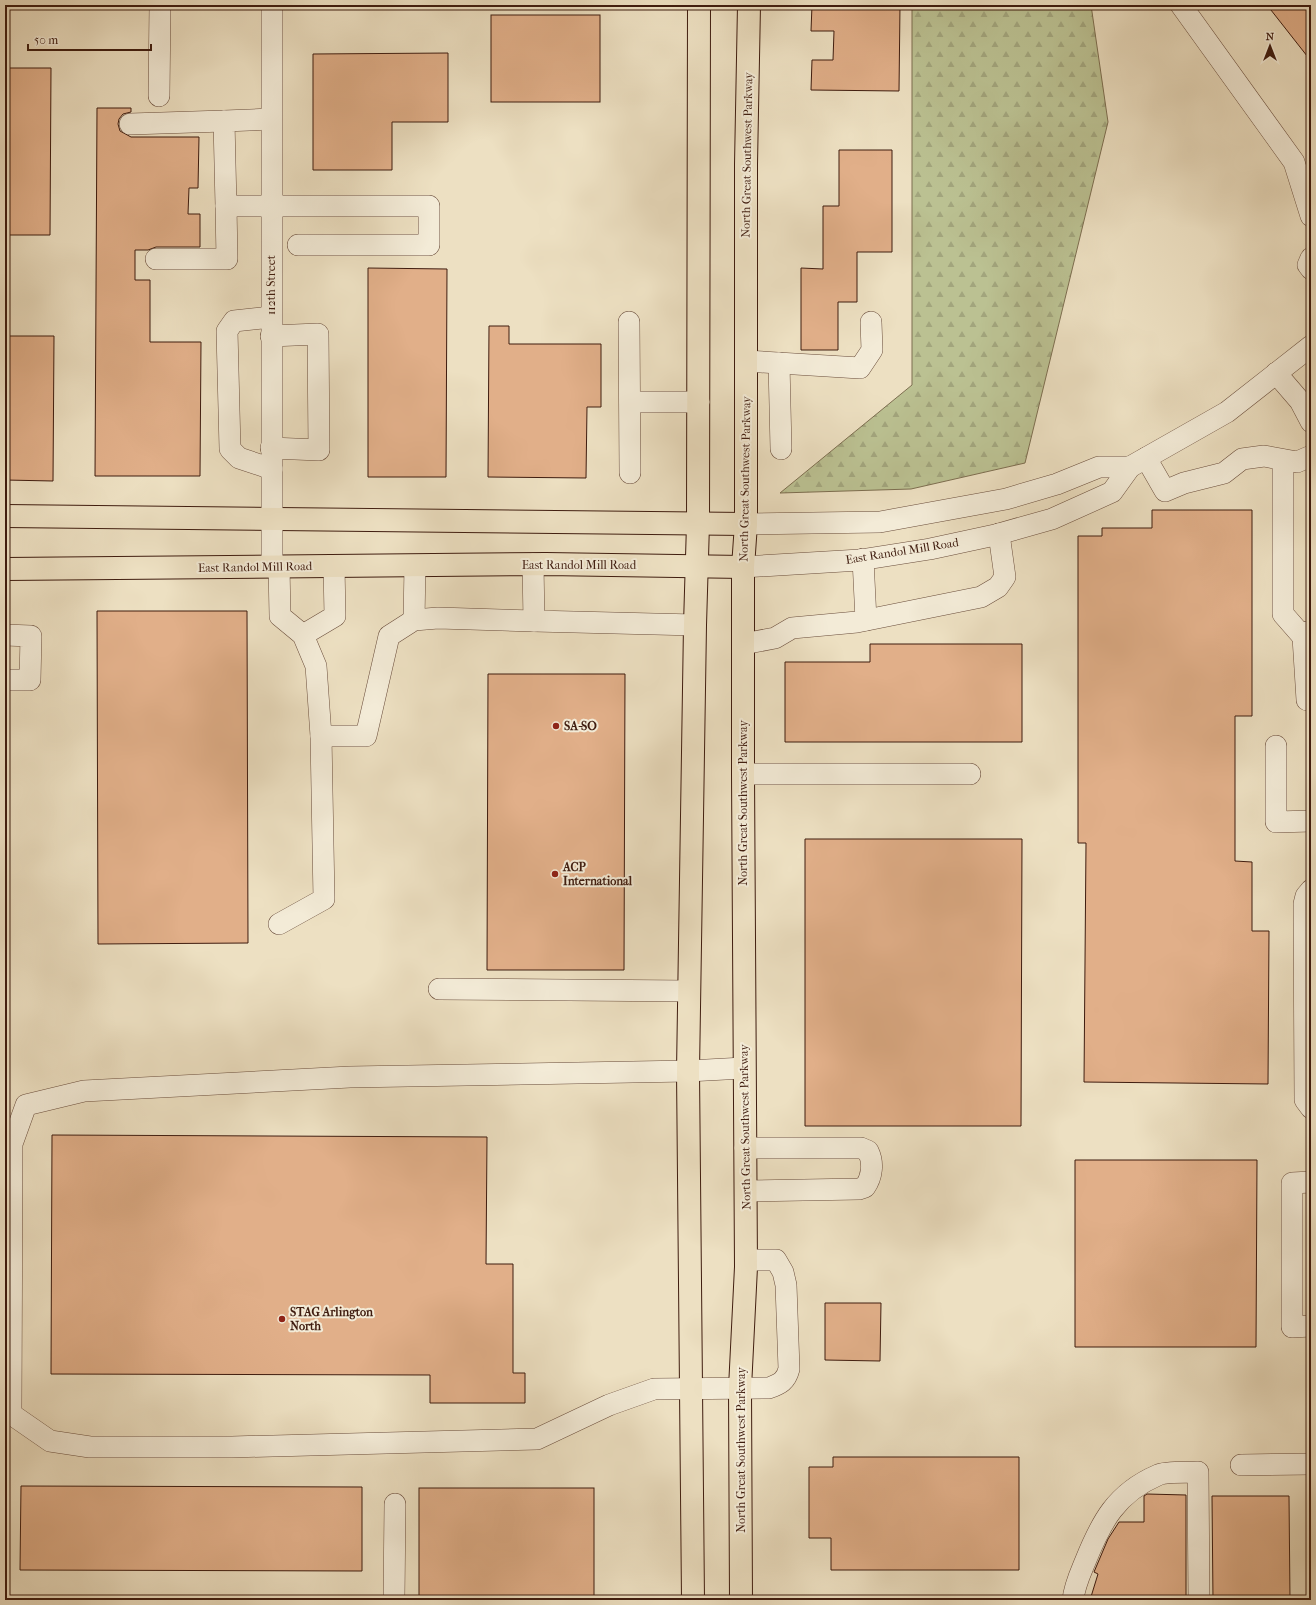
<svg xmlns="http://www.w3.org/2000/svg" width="1316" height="1605" viewBox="0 0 1316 1605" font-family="'IM FELL French Canon',serif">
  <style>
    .forest { fill: url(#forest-firs); stroke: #7d6e50 }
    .building { fill: #e1af89; stroke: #3f1c0f }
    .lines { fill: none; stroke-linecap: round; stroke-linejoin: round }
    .minor-casing { stroke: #6a4d3c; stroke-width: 22 }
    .major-casing { stroke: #3f1c0f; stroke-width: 24 }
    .minor { stroke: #f3ebd7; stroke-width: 21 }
    .major { stroke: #ede0c2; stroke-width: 22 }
    .poi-dot { fill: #8f2418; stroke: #f3ebd7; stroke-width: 1.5 }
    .labels { text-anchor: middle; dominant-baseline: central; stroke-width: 4; stroke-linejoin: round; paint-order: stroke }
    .street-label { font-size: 12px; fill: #3f1c0f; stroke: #f3ebd7 }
    .poi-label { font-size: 12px; font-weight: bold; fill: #3f1c0f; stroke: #f3ebd7; text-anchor: start }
  </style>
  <defs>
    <pattern id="forest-firs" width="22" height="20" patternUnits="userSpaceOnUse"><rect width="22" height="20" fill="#bbc192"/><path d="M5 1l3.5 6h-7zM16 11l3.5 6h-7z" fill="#a2a57d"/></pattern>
  </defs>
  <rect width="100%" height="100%" fill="#ede0c2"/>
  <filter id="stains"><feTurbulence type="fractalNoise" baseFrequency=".005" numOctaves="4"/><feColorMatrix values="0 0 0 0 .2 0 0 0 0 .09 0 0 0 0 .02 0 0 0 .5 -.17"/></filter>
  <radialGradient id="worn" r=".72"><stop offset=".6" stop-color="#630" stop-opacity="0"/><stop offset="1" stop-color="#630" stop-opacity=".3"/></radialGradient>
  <path class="forest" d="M 912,5 L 1091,5 L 1108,122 L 1025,463 L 911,489 L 780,493 L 912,385 Z"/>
  <g class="building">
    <path d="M 812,5 L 900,5 L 899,91 L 811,90 L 812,60 L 833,60 L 834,31 L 811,31 Z"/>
    <path d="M 1267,5 L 1311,5 L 1311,61 Z"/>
    <rect x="491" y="15" width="109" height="87"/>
    <path d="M 448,53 L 448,122 L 392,122 L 392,170 L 313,170 L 313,54 Z"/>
    <path d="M 5,68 L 51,68 L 50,235 L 5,235 Z"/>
    <path d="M 97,108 L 131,108 L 131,112 L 123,114 L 119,119 L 118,124 L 120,131 L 131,137 L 199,137 L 198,188 L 189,188 L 188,214 L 200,214 L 200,247 L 156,247 L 148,250 L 135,250 L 135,280 L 150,280 L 150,342 L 201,342 L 200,476 L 95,476 Z"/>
    <path d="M 839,150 L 892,150 L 892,252 L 857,252 L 857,302 L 838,302 L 838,350 L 801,350 L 801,268 L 823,269 L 823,206 L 839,206 Z"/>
    <path d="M 368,268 L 447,269 L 446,477 L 368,477 Z"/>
    <path d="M 489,326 L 509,326 L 509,344 L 601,344 L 601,407 L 587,407 L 586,478 L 488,477 Z"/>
    <path d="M 5,336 L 54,336 L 53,481 L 5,480 Z"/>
    <path d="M 1152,510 L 1252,510 L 1252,716 L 1235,716 L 1235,861 L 1252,862 L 1252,931 L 1269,931 L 1268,1084 L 1084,1082 L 1086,843 L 1078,843 L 1078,536 L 1102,536 L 1102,528 L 1152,528 Z"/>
    <path d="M 97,611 L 247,611 L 248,943 L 98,944 Z"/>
    <path d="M 870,644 L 1022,644 L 1022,742 L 785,742 L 785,662 L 870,662 Z"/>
    <path d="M 488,674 L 625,674 L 624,970 L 487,970 Z"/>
    <path d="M 805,839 L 1022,839 L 1021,1126 L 805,1126 Z"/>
    <path d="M 52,1135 L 487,1137 L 486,1264 L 513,1264 L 513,1373 L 525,1373 L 525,1403 L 430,1403 L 430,1375 L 51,1374 Z"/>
    <path d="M 1075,1160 L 1257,1160 L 1256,1347 L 1075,1347 Z"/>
    <path d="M 825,1303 L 881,1303 L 880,1361 L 825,1360 Z"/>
    <path d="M 833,1457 L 1019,1457 L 1019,1570 L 831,1570 L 831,1538 L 809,1538 L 809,1467 L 833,1467 Z"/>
    <path d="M 21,1486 L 362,1487 L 362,1571 L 20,1570 Z"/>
    <rect x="419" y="1488" width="175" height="112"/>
    <path d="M 1147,1494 L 1186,1495 L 1186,1600 L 1090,1600 L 1098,1574 L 1094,1572 L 1108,1539 L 1119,1522 L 1144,1522 L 1144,1496 Z"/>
    <path d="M 1212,1496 L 1289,1496 L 1290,1600 L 1213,1600 Z"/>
  </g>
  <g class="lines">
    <defs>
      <g id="minor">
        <path d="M 1181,5 L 1294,162 L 1311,216"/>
        <path d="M 159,96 L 160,5"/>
        <path d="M 130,124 L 224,121"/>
        <path d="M 226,206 L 224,121 L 271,119"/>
        <path d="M 1311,258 L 1308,265 L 1311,269"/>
        <path d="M 156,259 L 227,259 L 226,206 L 429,206 L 429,245 L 298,245"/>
        <path d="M 271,317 L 234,321 L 227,331 L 230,449 L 239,458 L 272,469"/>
        <path d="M 629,322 L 630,473"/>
        <path d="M 271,336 L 318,334 L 319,450 L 271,448"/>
        <path d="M 746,361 L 860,368 L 872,350 L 871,322"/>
        <path d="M 779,363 L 781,449"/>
        <path d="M 1276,373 L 1300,401 L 1311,422"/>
        <path d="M 630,402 L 699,402"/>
        <path d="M 1146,458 L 1165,491 L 1184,483 L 1224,473 L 1242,459 L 1264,456 L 1297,462 L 1311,456"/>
        <path d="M 1283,460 L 1283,614 L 1311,646"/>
        <path d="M 746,524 L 880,522 L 1006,499 L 1057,484 L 1099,467 L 1130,467"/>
        <path d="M 863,559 L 866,620"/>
        <path d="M 533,564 L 534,621 L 695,625"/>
        <path d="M 272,566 L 272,5"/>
        <path d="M 743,567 L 860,560 L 930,549 L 995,535 L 1052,519 L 1112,492 L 1130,467 L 1227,412 L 1311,346"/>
        <path d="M 414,620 L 415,566"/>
        <path d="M 1307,632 L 1303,637 L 1307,700"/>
        <path d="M 5,635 L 31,636 L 30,680 L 5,680"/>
        <path d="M 303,635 L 335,616 L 334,566"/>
        <path d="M 743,644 L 775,638 L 792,628 L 857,622 L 981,597 L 998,587 L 1005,577 L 999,534"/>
        <path d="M 321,736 L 366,736 L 389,636 L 414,620 L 438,618 L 534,621"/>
        <path d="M 1276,746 L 1276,822 L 1311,821"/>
        <path d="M 743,774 L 970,774"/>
        <path d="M 1311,890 L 1306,896 L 1304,904 L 1305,1100 L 1311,1108"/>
        <path d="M 279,924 L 324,899 L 321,736 L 316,666 L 303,635 L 280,616 L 279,566"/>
        <path d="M 439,989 L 689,991"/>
        <path d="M 744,1068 L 688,1071 L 350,1077 L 84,1091 L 26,1105 L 12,1144 L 11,1414 L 50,1441 L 90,1447 L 232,1447 L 537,1439 L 609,1405 L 654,1389 L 769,1388 C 780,1384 786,1381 789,1369 L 786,1285 L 783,1272 L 776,1260 L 746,1260"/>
        <path d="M 745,1148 L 861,1148 L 868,1151 C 874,1163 872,1177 865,1187 L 859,1189 L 746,1191"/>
        <path d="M 1311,1182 L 1292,1183 L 1292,1327 L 1311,1326"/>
        <path d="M 1241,1465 L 1311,1464"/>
        <path d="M 394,1600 L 395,1504"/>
        <path d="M 1073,1600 C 1074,1587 1080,1574 1085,1562 C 1101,1522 1116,1493 1158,1475 C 1167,1471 1188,1473 1198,1472 L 1199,1600"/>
      </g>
      <g id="major">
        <path d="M 5,516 L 746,524"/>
        <path d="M 5,569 L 546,564 L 743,567"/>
        <path d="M 693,1600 L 688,1071 L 695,625 L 698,524 L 699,5"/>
        <path d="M 741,1600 L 740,1388 L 746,1267 L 743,774 L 743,567 L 746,524 L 746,164 L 749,5"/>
      </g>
    </defs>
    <use href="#minor" class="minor-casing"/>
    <use href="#major" class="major-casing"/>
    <use href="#minor" class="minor"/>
    <use href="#major" class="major"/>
  </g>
  <g class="poi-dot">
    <circle cx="556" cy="726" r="4"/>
    <circle cx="555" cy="874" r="4"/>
    <circle cx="282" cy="1319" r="4"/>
  </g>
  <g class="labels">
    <g class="street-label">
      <text transform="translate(747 155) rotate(-89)">North Great Southwest Parkway</text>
      <text transform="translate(271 285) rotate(-90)">112th Street</text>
      <text transform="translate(745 479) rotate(-89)">North Great Southwest Parkway</text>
      <text transform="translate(902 551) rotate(-9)">East Randol Mill Road</text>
      <text x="579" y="565">East Randol Mill Road</text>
      <text transform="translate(255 567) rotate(-1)">East Randol Mill Road</text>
      <text transform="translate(743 803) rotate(-90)">North Great Southwest Parkway</text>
      <text transform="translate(745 1127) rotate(-91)">North Great Southwest Parkway</text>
      <text transform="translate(741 1450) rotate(-90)">North Great Southwest Parkway</text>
    </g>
    <g class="poi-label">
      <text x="564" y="726">SA-SO</text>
      <text x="563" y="867">ACP<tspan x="563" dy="14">International</tspan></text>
      <text x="290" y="1312">STAG Arlington<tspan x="290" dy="14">North</tspan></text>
    </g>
  </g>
  <rect width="1316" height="1605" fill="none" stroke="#ede0c2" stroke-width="20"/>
  <rect x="6" y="6" width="1304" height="1593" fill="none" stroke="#3f1c0f" stroke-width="2"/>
  <rect x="10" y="10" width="1296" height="1585" fill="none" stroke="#3f1c0f"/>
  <g transform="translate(1270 46)" stroke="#f3ebd7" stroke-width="3" paint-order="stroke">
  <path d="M0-3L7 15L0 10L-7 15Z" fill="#3f1c0f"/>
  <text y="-6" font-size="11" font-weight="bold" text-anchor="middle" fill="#3f1c0f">N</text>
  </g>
  <path d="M28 44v6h123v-6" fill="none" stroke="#3f1c0f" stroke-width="2"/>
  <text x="34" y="44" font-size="12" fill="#3f1c0f" stroke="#f3ebd7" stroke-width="3" paint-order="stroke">50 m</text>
  <rect width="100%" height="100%" filter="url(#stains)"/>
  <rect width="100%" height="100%" fill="url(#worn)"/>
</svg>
